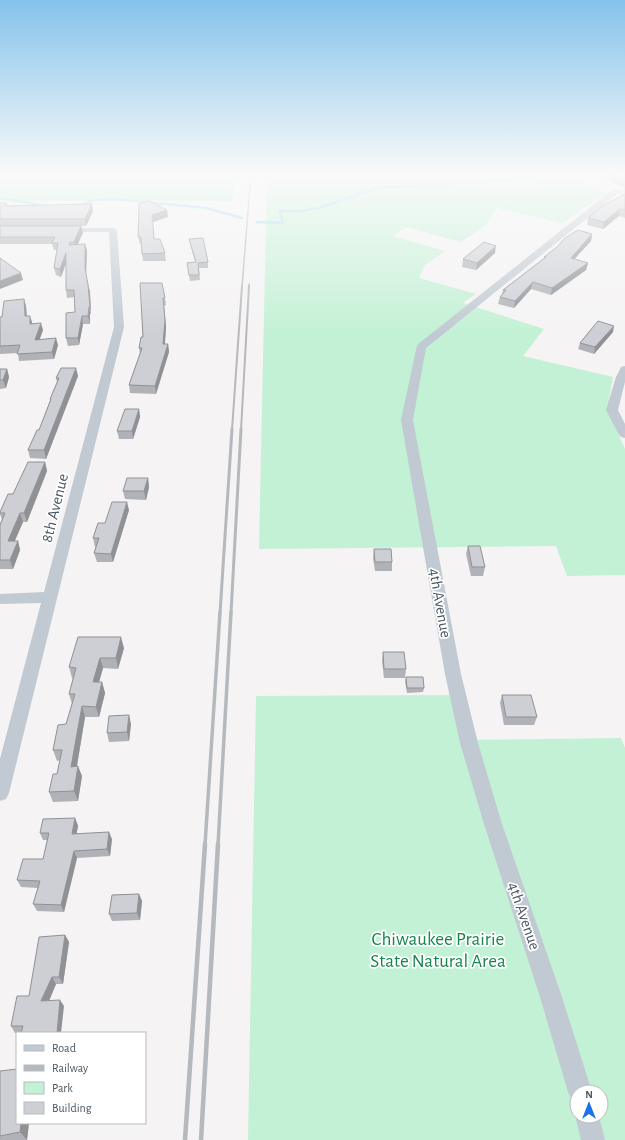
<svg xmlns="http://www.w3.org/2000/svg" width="625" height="1140" viewBox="0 0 625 1140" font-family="'Alegreya Sans',sans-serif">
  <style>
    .green { fill: #c3f1d5; fill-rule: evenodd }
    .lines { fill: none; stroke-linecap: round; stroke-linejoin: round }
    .stream { stroke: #90daee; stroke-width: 2.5 }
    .minor { fill: #c1cad2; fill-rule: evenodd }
    .rail-far4 { stroke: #b5b8bd; stroke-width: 1.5 }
    .rail-far3 { stroke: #b5b8bd; stroke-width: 2 }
    .rail-far2 { stroke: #b5b8bd; stroke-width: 3 }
    .rail-far1 { stroke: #b5b8bd; stroke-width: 3.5 }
    .rail { stroke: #b5b8bd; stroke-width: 4.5 }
    .wall { fill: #b0b2b7 }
    .shaded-wall { fill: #909195 }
    .building { fill: #cdcfd5; stroke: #909195 }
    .labels { text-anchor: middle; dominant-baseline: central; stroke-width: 3.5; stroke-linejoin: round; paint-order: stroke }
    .street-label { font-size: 16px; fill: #4a5661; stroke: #fff }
    .near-park-label { font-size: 19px; fill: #17864f; stroke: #fff }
  </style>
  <rect width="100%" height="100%" fill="#f5f3f3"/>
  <g class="green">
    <path d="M 0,174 L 236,174 L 232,201 L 0,201 Z"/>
    <path d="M 267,174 L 574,174 L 607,194 L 589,204 L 563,223 L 496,208 L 487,224 L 461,242 L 406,227 L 393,236 L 445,251 L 425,265 L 419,278 L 476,294 L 463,303 L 544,329 L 523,356 L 613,377 L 609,399 L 611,418 L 625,449 L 625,575 L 567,576 L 556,546 L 259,549 Z"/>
    <path d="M 452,695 L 462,740 L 621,738 L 625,748 L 625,1140 L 248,1140 L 256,696 ZM 577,1092 L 601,1092 L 601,1116 L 577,1116 Z"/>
  </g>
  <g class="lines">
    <g class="stream">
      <path d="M 0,198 L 41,205"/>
      <path d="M 78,206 L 94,200 L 114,199 L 206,208 L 242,218"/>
      <path d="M 257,222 L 283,223 L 280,211 L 299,211 L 319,208 L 378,188 L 520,179 L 546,174"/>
    </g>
    <g class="minor">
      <path d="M 625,189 L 625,193 L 617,194 L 426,348 L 413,420 L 461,674 L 478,743 L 502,824 L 562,997 L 592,1092 L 577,1092 L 577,1102 L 572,1100 L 568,1092 L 540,997 L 484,824 L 460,743 L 445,674 L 401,420 L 417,345 L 612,190 Z"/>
      <path d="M 61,228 L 113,228 L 117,230 L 124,327 L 9,793 L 6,799 L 0,801 L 0,759 L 41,603 L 0,604 L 0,594 L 44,592 L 114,327 L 109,232 L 64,232 L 60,230 Z"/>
      <path d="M 625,366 L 625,382 L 618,410 L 625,424 L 625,438 L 621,437 L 619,435 L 606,410 L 616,377 L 621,367 Z"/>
      <path d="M 577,1112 L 577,1116 L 599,1116 L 605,1140 L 581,1140 L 575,1116 Z"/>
    </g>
    <g class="rail-far4">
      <path d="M 242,287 L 251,174"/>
      <path d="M 249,287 L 249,284"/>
    </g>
    <g class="rail-far3">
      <path d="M 232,430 L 242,286"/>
      <path d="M 241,430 L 249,286"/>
    </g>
    <g class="rail-far2">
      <path d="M 220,613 L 232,429"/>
      <path d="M 231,613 L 241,429"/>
    </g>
    <g class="rail-far1">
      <path d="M 205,845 L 220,612"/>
      <path d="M 218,845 L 231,612"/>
    </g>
    <g class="rail">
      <path d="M 185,1140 L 205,844"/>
      <path d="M 201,1140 L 218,844"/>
    </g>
  </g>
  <g class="wall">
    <path d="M 601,174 L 625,174 L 625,189 L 601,176 Z"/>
    <path d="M 625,194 L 625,218 L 619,216 L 603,229 L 587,225 L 588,218 Z"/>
    <path d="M 0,203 L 7,203 L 7,206 L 93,211 L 86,226 L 0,226 Z"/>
    <path d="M 139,204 L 167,210 L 168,217 L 153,222 L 154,239 L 165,253 L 166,261 L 143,261 L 141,244 L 140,244 L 138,237 Z"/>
    <path d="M 0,226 L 81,226 L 83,233 L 78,244 L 87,250 L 86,274 L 90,292 L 91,314 L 90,314 L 90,324 L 83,324 L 79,345 L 68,346 L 66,338 L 75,312 L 74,297 L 67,298 L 66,290 L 66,264 L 61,277 L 56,275 L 54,268 L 57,250 L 54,250 L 52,244 L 0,244 Z"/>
    <path d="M 592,234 L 591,241 L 574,259 L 588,263 L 586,270 L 551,295 L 531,289 L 514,308 L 498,304 L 500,297 L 502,294 L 503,290 L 544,258 L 544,257 Z"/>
    <path d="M 189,239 L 208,262 L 208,268 L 199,268 L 200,280 L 190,281 L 187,263 L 195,262 L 190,244 Z"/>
    <path d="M 495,253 L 476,270 L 462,267 L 463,259 Z"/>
    <path d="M 140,283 L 165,298 L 166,305 L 164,306 L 166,327 L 165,344 L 168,344 L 169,352 L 156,394 L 130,393 L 129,385 L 140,354 L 139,348 L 143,337 Z"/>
    <path d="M 24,299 L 26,306 L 27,316 L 32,322 L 32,323 L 43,330 L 39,340 L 58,345 L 54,359 L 19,361 L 18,353 L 0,354 L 0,317 L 2,317 Z"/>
    <path d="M 613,332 L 594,354 L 578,349 L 580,343 Z"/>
    <path d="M 0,369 L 7,369 L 9,377 L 6,388 L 0,389 Z"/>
    <path d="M 78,376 L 46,459 L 30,458 L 28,450 L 39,430 L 50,401 L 50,399 L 57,382 L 56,378 Z"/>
    <path d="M 139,409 L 140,417 L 133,439 L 119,439 L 117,431 Z"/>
    <path d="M 45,462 L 47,471 L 27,522 L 23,522 L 14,541 L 18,541 L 20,550 L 13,569 L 0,569 L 0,525 L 2,520 L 0,514 L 0,512 L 13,494 Z"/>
    <path d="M 148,478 L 149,487 L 146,500 L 125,499 L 123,491 Z"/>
    <path d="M 129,510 L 113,562 L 97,562 L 94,553 L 96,547 L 95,547 L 93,538 L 105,523 Z"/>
    <path d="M 468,546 L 485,567 L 483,576 L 471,576 L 466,554 Z"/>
    <path d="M 374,549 L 392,562 L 392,571 L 375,571 L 373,558 Z"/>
    <path d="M 124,648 L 118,669 L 103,668 L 99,682 L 102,682 L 105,693 L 99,717 L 85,717 L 77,766 L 82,776 L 78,801 L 53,802 L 49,792 L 57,774 L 60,760 L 57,761 L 53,750 L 66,724 L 72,704 L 69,694 L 73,678 L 72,678 L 69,667 Z"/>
    <path d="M 383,652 L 406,669 L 405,678 L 384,678 L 382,661 Z"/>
    <path d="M 406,677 L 424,688 L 423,692 L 407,693 L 405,682 Z"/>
    <path d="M 502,695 L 537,717 L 534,725 L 504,725 L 500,703 Z"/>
    <path d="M 131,724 L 129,741 L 109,742 L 107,733 Z"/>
    <path d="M 75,818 L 78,826 L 76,834 L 112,839 L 110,856 L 77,858 L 64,912 L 37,911 L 33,904 L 38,888 L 21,887 L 17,880 L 43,859 L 47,840 L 43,840 L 40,833 Z"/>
    <path d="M 139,894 L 142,901 L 140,920 L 112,921 L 109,914 Z"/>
    <path d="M 65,935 L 69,942 L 63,984 L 56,984 L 49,1001 L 64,1006 L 21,1033 L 15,1033 L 11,1026 Z"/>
    <path d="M 0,1071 L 17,1123 L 29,1123 L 27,1140 L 0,1140 Z"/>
  </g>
  <g class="shaded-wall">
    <path d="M 92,204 L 93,211 L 86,226 L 85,219 Z"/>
    <path d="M 620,209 L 619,216 L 603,229 L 604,222 Z"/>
    <path d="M 167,210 L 168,217 L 153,222 L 152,215 Z"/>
    <path d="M 81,226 L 83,233 L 75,249 L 74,242 Z"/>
    <path d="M 592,234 L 591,241 L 569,265 L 571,258 Z"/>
    <path d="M 85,244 L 87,250 L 86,275 L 85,268 Z"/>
    <path d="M 496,246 L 495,253 L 476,270 L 477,263 Z"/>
    <path d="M 66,253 L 67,260 L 61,277 L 60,269 Z"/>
    <path d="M 588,263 L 586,270 L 551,295 L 552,288 Z"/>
    <path d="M 21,273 L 23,280 L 0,289 L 0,281 Z"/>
    <path d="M 533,282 L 531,289 L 514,308 L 515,301 Z"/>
    <path d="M 88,285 L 90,292 L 91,314 L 90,307 Z"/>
    <path d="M 24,299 L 26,306 L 27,323 L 25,316 Z"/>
    <path d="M 164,306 L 166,327 L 164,352 L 163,344 Z"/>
    <path d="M 89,307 L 90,314 L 90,324 L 88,316 Z"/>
    <path d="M 30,316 L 32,322 L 31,330 L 30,324 Z"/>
    <path d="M 82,316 L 83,324 L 79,345 L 78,338 Z"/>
    <path d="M 41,323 L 43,330 L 37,347 L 35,340 Z"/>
    <path d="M 614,326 L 613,332 L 594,354 L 595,347 Z"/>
    <path d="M 56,338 L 58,345 L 54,359 L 52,352 Z"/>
    <path d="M 168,344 L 169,352 L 156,394 L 155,386 Z"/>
    <path d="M 76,368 L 78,376 L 46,459 L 44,450 Z"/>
    <path d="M 7,369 L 9,377 L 6,388 L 3,380 Z"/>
    <path d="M 139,409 L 140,417 L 133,439 L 132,431 Z"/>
    <path d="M 45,462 L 47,471 L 27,522 L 24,513 Z"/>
    <path d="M 148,478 L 149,487 L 146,500 L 144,491 Z"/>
    <path d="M 127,502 L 129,510 L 113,562 L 111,554 Z"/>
    <path d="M 20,513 L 23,522 L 11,550 L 8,541 Z"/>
    <path d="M 18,541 L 20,550 L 13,569 L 10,560 Z"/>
    <path d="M 121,637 L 124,648 L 118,669 L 116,658 Z"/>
    <path d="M 100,658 L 103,668 L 96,693 L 93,682 Z"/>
    <path d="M 102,682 L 105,693 L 99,717 L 96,707 Z"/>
    <path d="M 82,706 L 85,717 L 75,777 L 71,767 Z"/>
    <path d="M 129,715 L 131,724 L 129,741 L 127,732 Z"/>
    <path d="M 78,766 L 82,776 L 78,801 L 74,791 Z"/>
    <path d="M 75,818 L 78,826 L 75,842 L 72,834 Z"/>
    <path d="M 109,832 L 112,839 L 110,856 L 107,849 Z"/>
    <path d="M 74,851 L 77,858 L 64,912 L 61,905 Z"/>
    <path d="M 139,894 L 142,901 L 140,920 L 137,913 Z"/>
    <path d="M 65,935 L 69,942 L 63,984 L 59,977 Z"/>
    <path d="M 52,977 L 56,984 L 46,1008 L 41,1001 Z"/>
    <path d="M 60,1000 L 64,1006 L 61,1033 L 57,1033 Z"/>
    <path d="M 21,1123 L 29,1123 L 27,1140 L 20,1132 Z"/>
  </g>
  <g class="building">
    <path d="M 611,174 L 625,174 L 625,181 Z"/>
    <path d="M 625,194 L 625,210 L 620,209 L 604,222 L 588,218 L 604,205 Z"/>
    <path d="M 149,201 L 167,210 L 152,215 L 154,239 L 160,239 L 165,253 L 142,254 L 141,237 L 138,237 L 139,204 Z"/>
    <path d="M 0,203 L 7,203 L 5,206 L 92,204 L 85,219 L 0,219 Z"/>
    <path d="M 0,226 L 81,226 L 74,242 L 70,242 L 69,245 L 85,244 L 85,268 L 88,285 L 90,307 L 89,307 L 88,316 L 82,316 L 78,338 L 66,338 L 66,313 L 75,312 L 74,290 L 66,290 L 66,253 L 60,269 L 54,268 L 58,243 L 52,243 L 55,237 L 0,237 Z"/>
    <path d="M 578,230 L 592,234 L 571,258 L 588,263 L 552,288 L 533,282 L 515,301 L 500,297 L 506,290 L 503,290 L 546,257 L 544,257 L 557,247 L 565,238 Z"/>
    <path d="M 203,238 L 208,262 L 198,263 L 199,275 L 189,275 L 187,263 L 196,262 L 189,239 Z"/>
    <path d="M 484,242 L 496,246 L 477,263 L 463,259 Z"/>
    <path d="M 0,258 L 21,273 L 0,281 Z"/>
    <path d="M 140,283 L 162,283 L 165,298 L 163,298 L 165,320 L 163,344 L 168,344 L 155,386 L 129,385 L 142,348 L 139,348 L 141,337 L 143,337 Z"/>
    <path d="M 24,299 L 25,316 L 30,316 L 30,324 L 41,323 L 35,340 L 56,338 L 52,352 L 17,354 L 20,345 L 0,346 L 0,317 L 2,317 L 4,301 Z"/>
    <path d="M 598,321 L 614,326 L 595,347 L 580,343 Z"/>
    <path d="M 61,368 L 76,368 L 44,450 L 28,450 L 37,430 L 39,430 L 51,399 L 50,399 L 59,378 L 56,378 Z"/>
    <path d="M 0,369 L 7,369 L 3,380 L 0,380 Z"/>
    <path d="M 125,409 L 139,409 L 132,431 L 117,431 Z"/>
    <path d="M 28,462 L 45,462 L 24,513 L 20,513 L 8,541 L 18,541 L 10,560 L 0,560 L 0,525 L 5,513 L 0,513 L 0,512 L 8,494 L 13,494 Z"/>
    <path d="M 127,478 L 148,478 L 144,491 L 123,491 Z"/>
    <path d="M 112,502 L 127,502 L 111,554 L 94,553 L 99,538 L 93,538 L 98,523 L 105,523 Z"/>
    <path d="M 468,546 L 480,546 L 485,567 L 472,567 Z"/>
    <path d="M 374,549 L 391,549 L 392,562 L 375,562 Z"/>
    <path d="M 78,637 L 121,637 L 116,658 L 100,658 L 93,682 L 102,682 L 96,707 L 82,706 L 71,767 L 78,766 L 74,791 L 49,792 L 53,774 L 57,774 L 62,750 L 53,750 L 58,725 L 66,724 L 75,694 L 69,694 L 76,668 L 69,667 Z"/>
    <path d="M 383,652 L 404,652 L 406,669 L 384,669 Z"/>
    <path d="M 406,677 L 423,677 L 424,688 L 407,688 Z"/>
    <path d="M 502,695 L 531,695 L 537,717 L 506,717 Z"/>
    <path d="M 129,715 L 127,732 L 107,733 L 109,716 Z"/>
    <path d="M 75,818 L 72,834 L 109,832 L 107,849 L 74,851 L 61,905 L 33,904 L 40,881 L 17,880 L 23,859 L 43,859 L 49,833 L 40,833 L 43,819 Z"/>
    <path d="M 139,894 L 137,913 L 109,914 L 112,895 Z"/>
    <path d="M 65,935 L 59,977 L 52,977 L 41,1001 L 60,1000 L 57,1033 L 21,1033 L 23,1026 L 11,1026 L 17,996 L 29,996 L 39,937 Z"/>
    <path d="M 17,1069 L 17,1123 L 21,1123 L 20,1132 L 0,1136 L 0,1071 Z"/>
  </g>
  <linearGradient id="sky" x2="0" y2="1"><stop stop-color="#85c3ea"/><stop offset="0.52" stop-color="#fafafa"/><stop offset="1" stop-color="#fafafa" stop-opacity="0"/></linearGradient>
  <rect width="625" height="334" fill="url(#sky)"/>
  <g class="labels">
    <g class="street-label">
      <text transform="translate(55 508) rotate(-76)">8th Avenue</text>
      <text transform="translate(440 603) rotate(80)">4th Avenue</text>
      <text transform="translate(524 916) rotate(71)">4th Avenue</text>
    </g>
    <g class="near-park-label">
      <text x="438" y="939">Chiwaukee Prairie<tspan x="438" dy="22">State Natural Area</tspan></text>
    </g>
  </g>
  <rect x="16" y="1032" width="130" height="92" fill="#ffffff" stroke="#b7bbc0"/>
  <rect x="24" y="1045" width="20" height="6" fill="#c1cad2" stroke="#b7bbc0"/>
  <text x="52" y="1052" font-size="12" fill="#4a5661">Road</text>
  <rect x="24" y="1065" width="20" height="6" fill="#b5b8bd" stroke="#b7bbc0"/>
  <text x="52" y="1072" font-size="12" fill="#4a5661">Railway</text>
  <rect x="24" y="1082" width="20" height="12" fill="#c3f1d5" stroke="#b7bbc0"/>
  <text x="52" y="1092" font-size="12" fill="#4a5661">Park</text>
  <rect x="24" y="1102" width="20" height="12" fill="#cdcfd5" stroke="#b7bbc0"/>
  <text x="52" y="1112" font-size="12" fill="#4a5661">Building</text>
  <g transform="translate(589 1104)"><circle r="19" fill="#ffffff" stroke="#b7bbc0"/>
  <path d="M0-3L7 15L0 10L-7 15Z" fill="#1a73e8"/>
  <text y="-6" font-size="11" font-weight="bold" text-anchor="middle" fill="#4a5661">N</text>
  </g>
</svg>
